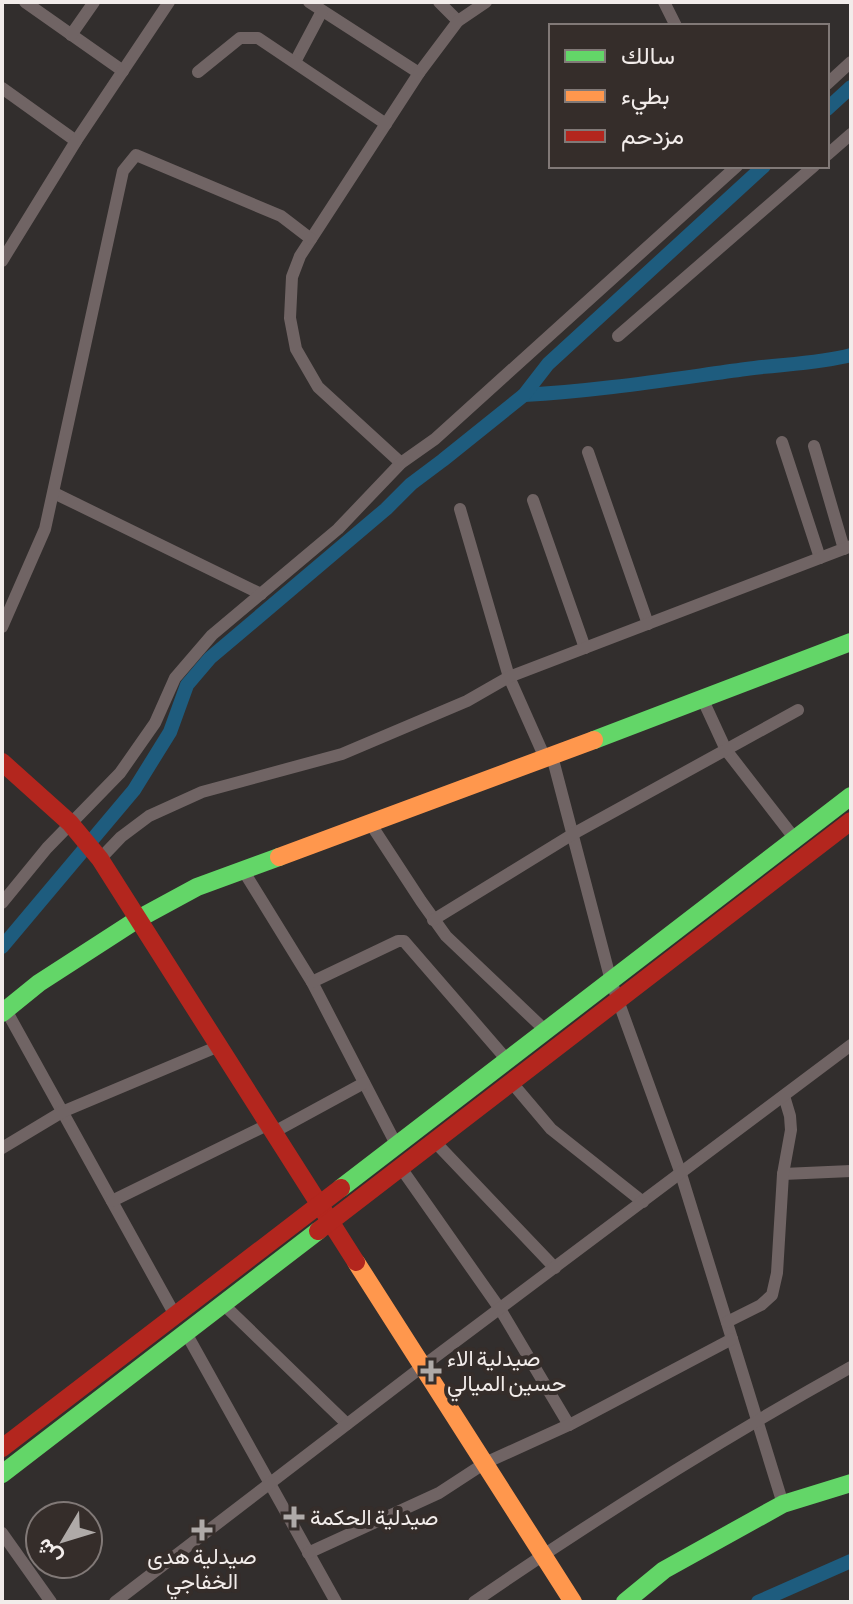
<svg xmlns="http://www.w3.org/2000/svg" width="853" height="1604" viewBox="0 0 853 1604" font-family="'Asap Condensed',Vazirmatn,sans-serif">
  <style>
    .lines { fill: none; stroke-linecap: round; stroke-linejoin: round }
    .canal { stroke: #1e5c7e; stroke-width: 14 }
    .street { stroke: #706464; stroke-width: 12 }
    .fast { stroke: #63d668; stroke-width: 18 }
    .slow { stroke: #ff974d; stroke-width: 18 }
    .jam { stroke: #b3261e; stroke-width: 18 }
    .poi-dot { fill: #afaaa8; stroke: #352d2a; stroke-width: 3 }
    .labels { text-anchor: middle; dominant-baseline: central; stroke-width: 8; stroke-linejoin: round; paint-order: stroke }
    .poi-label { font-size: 22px; fill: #f2ecea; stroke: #352d2a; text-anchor: start }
  </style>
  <rect width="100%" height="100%" fill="#322e2d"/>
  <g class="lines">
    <g class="canal">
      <path d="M 827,109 L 851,87"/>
      <path d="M 524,395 C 599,391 672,379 746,369 C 781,364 817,364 851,355"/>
      <path d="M 2,947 L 134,790 L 170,732 L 187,685 L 210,658 L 386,509 L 411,484 L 443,460 L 524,395 L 548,364 L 764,166"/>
      <path d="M 758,1602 L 851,1561"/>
    </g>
    <g class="street">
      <path d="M 25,2 L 123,71"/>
      <path d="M 309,2 L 419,73"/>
      <path d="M 439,2 L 458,21"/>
      <path d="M 664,2 L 676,26"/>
      <path d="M 71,35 L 94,2"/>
      <path d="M 295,62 L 322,11"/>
      <path d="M 198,72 L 240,38 L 258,38 L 386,124"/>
      <path d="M 827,84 L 851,62"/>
      <path d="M 2,88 L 76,141"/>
      <path d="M 827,155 L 851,134"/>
      <path d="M 2,261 L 76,141 L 169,2"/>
      <path d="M 618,336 L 814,166"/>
      <path d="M 782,442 L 820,558"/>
      <path d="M 814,446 L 844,549"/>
      <path d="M 588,452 L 648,624"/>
      <path d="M 401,463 L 318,387 L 296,349 L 290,318 L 292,277 L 300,256 L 419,73 L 458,21 L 486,2"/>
      <path d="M 54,493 L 261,594"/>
      <path d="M 533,500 L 585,648"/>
      <path d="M 460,509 L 509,677 L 545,758"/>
      <path d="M 2,627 L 45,529 L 123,171 L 136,155 L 281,216 L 311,239"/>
      <path d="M 702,698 L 726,750 L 795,839"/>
      <path d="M 552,756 L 611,981 L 681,1174 L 783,1504"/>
      <path d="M 370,823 L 421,901 L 446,936 L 546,1031"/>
      <path d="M 100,859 L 121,837 L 149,816 L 202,792 L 342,754 L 467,701 L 509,677 L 851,546"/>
      <path d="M 243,870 L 312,982 L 397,1146"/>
      <path d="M 2,903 L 47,848 L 120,773 L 155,723 L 175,678 L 212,635 L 338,529 L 401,463 L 435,439 L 737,166"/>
      <path d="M 433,920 L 573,834 L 798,710"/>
      <path d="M 312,982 L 398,941 L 404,941 L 508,1061"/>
      <path d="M 6,1010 L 175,1315"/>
      <path d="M 512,1083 L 551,1129 L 643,1202"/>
      <path d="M 274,1132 L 364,1083"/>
      <path d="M 435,1142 L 555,1268"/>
      <path d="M 2,1148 L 62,1112 L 219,1046"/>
      <path d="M 401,1168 L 500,1309 L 569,1425"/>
      <path d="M 783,1174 L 851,1171"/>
      <path d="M 112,1201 L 269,1124"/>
      <path d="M 223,1304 L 347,1424"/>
      <path d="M 727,1322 L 761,1305 L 772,1295 L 777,1273 L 783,1174 L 791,1130 L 790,1116 L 784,1096"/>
      <path d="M 186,1333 L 336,1602"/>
      <path d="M 2,1533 L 51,1602"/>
      <path d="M 308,1553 L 439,1493 L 485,1463 L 573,1423 L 732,1339"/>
      <path d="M 115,1602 L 423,1366 L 851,1045"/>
      <path d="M 474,1602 C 596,1518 722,1439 851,1367"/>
    </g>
    <g class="fast">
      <path d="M 594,740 L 851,642"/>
      <path d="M 2,1013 L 39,983 L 138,919 L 197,887 L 279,857"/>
      <path d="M 341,1188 L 851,796"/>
      <path d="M 2,1474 L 318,1231"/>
      <path d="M 625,1602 L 664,1570 L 783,1504 L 851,1483"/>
    </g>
    <g class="slow">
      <path d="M 279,857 L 594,740"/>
      <path d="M 356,1262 L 573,1602"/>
    </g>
    <g class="jam">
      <path d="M 2,762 L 70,823 L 100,859 L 356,1262"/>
      <path d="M 318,1231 L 851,821"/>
      <path d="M 2,1448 L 341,1188"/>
    </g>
  </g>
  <g class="poi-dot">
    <path d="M427 1359h8v8h8v8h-8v8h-8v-8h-8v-8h8z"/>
    <path d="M290 1505h8v8h8v8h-8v8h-8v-8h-8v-8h8z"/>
    <path d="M198 1518h8v8h8v8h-8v8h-8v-8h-8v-8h8z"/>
  </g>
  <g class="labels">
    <g class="poi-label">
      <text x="447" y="1358">صيدلية الاء<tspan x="447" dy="25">حسين الميالي</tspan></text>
      <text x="310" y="1517">صيدلية الحكمة</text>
      <text x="202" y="1556" text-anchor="middle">صيدلية هدى<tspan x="202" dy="25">الخفاجي</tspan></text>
    </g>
  </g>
  <rect width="853" height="1604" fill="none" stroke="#f2ecea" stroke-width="8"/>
  <rect x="549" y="24" width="280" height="144" fill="#352d2a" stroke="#817977" stroke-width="2"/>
  <rect x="565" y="50" width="40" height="12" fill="#63d668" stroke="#817977" stroke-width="2"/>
  <text x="621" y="64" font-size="24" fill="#f2ecea">سالك</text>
  <rect x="565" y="90" width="40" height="12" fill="#ff974d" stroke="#817977" stroke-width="2"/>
  <text x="621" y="104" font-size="24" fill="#f2ecea">بطيء</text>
  <rect x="565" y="130" width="40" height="12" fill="#b3261e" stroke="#817977" stroke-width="2"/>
  <text x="621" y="144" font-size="24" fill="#f2ecea">مزدحم</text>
  <g transform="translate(64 1540) rotate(232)"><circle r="38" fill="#352d2a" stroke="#817977" stroke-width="2"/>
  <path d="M0-6L14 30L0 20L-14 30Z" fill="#afaaa8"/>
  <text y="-12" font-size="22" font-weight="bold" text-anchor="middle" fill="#f2ecea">ش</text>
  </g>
</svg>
